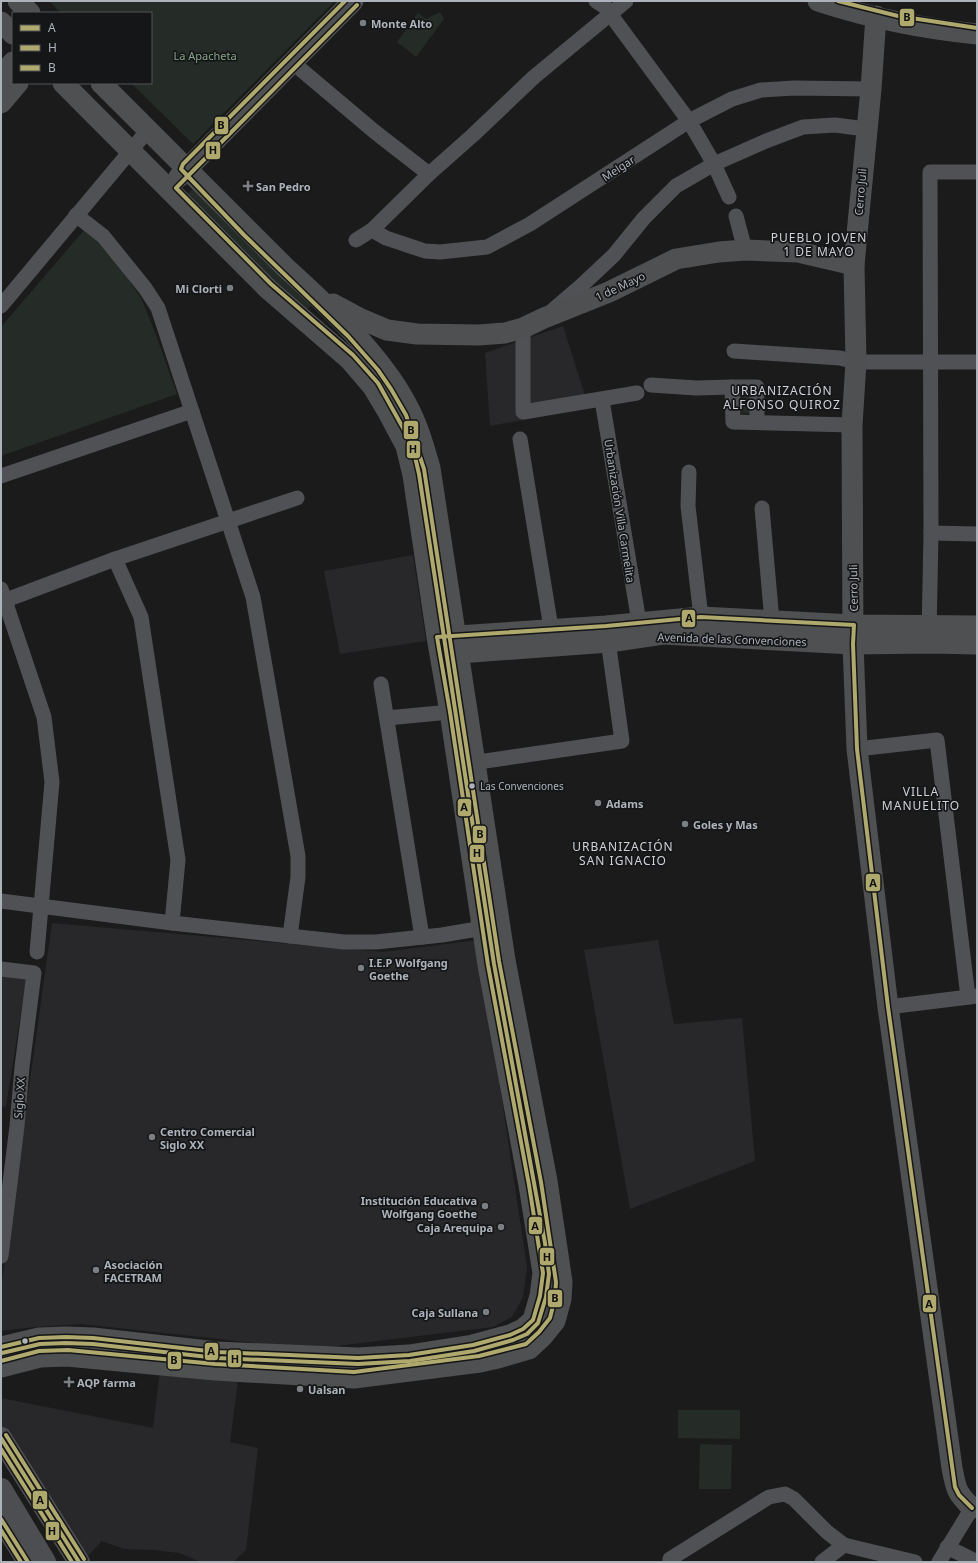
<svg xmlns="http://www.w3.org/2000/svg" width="978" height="1563" viewBox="0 0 978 1563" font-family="'Noto Sans',sans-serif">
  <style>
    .built { fill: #28282a }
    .green { fill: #252b26 }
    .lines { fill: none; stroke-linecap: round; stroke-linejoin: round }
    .street { stroke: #505154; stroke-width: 15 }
    .secondary { stroke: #4f5052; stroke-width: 21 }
    .highway { stroke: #4d4e51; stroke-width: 22 }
    .bus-1-casing { stroke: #151617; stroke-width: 7 }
    .bus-2-casing { stroke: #151617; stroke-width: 7 }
    .bus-3-casing { stroke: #151617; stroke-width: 7 }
    .bus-1 { stroke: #afa96e; stroke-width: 4 }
    .bus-2 { stroke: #afa96e; stroke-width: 4 }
    .bus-3 { stroke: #afa96e; stroke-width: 4 }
    .poi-dot { fill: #7b7e83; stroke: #151617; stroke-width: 1.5 }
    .bus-dot { fill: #aeb3bb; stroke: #151617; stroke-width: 1.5 }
    .labels { text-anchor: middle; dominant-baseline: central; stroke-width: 3.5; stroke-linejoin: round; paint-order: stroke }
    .bus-label { font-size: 10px; fill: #aeb3bb; stroke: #151617; text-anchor: start }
    .poi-label { font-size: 11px; font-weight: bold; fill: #aeb3bb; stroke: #151617; text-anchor: start }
    .park-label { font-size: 11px; fill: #88a388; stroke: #151617 }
    .street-label { font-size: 11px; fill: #aeb3bb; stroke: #151617 }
    .neighbourhood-label { font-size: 12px; letter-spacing: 1px; fill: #cfd1d7; stroke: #151617 }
    .line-badge { stroke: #151617; stroke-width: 1.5 }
    .pale-badge-label { font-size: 11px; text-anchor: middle; font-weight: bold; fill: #111 }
  </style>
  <rect width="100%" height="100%" fill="#1b1b1c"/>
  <g class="built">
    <path d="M 563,326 L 589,408 L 490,426 L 485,353 Z"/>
    <path d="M 413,555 L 426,641 L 340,654 L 324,571 Z"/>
    <path d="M 52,923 L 383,952 L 478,940 L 527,1267 L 523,1297 L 512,1317 L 493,1327 L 312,1349 L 81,1324 L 35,1327 L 1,1331 L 1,1287 Z"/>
    <path d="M 658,940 L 674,1024 L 742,1018 L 755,1161 L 630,1209 L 584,950 Z"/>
    <path d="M 1,976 L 26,980 L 6,1107 L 1,1106 Z"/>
    <path d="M 160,1370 L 238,1381 L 230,1442 L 258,1448 L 246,1550 L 233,1562 L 201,1562 L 179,1553 L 154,1550 L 124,1549 L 102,1541 L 85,1559 L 1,1433 L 1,1398 L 153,1428 Z"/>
  </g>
  <g class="green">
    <path d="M 49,1 L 335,1 L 193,144 L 131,83 L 151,83 L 151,13 L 61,13 Z"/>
    <path d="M 440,12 L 444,19 L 416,57 L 397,42 L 418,13 L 426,19 Z"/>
    <path d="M 194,188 L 312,305 L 303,313 L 185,196 Z"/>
    <path d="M 85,229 L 111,254 L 142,300 L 156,335 L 177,394 L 1,456 L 1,327 Z"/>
    <path d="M 739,396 L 754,396 L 752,414 L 736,412 Z"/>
    <path d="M 678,1410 L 740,1410 L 740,1439 L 678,1438 Z"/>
    <path d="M 700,1444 L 732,1445 L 731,1489 L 699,1489 Z"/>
  </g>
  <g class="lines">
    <g class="street">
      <path d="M 596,1 L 605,7 L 689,121 L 714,164 L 729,197"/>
      <path d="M 292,62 L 375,132 L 429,174"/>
      <path d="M 76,215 L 103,236 L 145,288 L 158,308 L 253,597 L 298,856 L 298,877 L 290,936"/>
      <path d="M 736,216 L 745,250"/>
      <path d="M 372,230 L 386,238 L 425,251 L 440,252 L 487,247 L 530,224 L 689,121 L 732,99 L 761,90 L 794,88 L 871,89"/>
      <path d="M 356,240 L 372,230 L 429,174 L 473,135 L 534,77 L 626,1"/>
      <path d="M 1,306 L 148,130"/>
      <path d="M 553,310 L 581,286 L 614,255 L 644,218 L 676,186 L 714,164 L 766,141 L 803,127 L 835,125 L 866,129"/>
      <path d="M 523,328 L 523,412 L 637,393"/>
      <path d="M 734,351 L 840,358 L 856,362 L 977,362"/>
      <path d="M 651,385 L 696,388 L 732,387 L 733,422 L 852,425"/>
      <path d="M 732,387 L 757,387 L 757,422"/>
      <path d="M 602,400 L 639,622"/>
      <path d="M 520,439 L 553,640"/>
      <path d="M 689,472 L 688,506 L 701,617 L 700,626"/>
      <path d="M 1,476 L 192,411"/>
      <path d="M 762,508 L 772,621"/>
      <path d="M 931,533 L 977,534"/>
      <path d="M 115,559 L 141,617 L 178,860 L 172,923"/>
      <path d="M 1,589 L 44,717 L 52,782 L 37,952"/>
      <path d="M 1,602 L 115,559 L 297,498"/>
      <path d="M 929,636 L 931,533 L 930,172 L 977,172"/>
      <path d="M 381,684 L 422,937"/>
      <path d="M 387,718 L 450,712"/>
      <path d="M 857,749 L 937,740 L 968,997"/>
      <path d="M 465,764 L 622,741 L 607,633"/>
      <path d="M 1,901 L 172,923 L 344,942 L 376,942 L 442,935 L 483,928"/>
      <path d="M 1,969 L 34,973 L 22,1067 L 17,1126 L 1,1256"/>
      <path d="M 888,1007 L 977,996"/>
      <path d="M 947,1547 L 977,1562"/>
      <path d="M 670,1562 L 670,1559 L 769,1497 L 785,1494 L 794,1499 L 827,1532 L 844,1545 L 915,1562"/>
      <path d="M 822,1562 L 844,1545"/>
      <path d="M 939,1562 L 972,1508"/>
    </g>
    <g class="secondary">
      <path d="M 18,1 L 30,13"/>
      <path d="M 818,1 C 867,17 926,29 977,34"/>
      <path d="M 876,16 L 871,89 L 854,265 L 856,362 L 852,425 L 853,644 L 857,749 L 888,1007 L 952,1468 C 956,1489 956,1492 972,1508 L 977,1507"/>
      <path d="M 1,22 L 13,34"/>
      <path d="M 1,76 L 13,62"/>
      <path d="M 1,103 L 18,83"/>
      <path d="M 179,177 L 353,1"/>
      <path d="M 333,304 L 361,319 L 387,330 L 417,334 L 479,335 L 505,333 L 523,328 L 544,318 L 609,292 L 676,259 L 719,252 L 745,250 L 798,252 L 854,265"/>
      <path d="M 443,637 L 606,626 L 701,617 L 854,625 L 977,626"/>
      <path d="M 445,654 L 609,642 L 663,634 L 853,644 L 930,643 L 977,644"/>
      <path d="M 1,1347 L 39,1338 L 66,1337 L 93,1338 L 217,1352 L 358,1358 L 409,1355 L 473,1345 L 510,1335 L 523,1329 L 533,1320 L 540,1296 L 543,1273 L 529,1185 L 488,965 L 450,712 L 437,637 L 413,475 L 406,446 L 389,414 L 373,387 L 349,359 L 267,288 L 63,83"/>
      <path d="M 1,1367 L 40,1357 L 67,1356 L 215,1370 L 354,1378 L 480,1362 L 498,1358 L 529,1349 L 543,1336 L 555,1321 L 561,1299 L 562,1282 L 547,1181 L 505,960 L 430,468 C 424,447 418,425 407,405 C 380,354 329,307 286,268 L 101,83"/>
    </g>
    <g class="highway">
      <path d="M 1,1438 L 79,1562"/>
      <path d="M 1,1489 L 45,1562"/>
      <path d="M 1,1519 L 24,1555"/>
    </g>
    <defs>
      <g id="bus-1">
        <path d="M 1,1347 L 39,1338 L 66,1337 L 93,1338 L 217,1352 L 358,1358 L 409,1355 L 473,1345 L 510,1335 L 523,1329 L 533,1320 L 540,1296 L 543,1273 L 529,1185 L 488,965 L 450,712 L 437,637 L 606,626 L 701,617 L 854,625 L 853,644 L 857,749 L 888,1007 L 955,1487 L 959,1495 L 972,1508"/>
        <path d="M 1,1438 L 79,1562"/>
        <path d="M 1,1519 L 28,1562"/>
      </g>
      <g id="bus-2">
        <path d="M 2,1353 L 40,1344 L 66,1343 L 93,1344 L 217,1358 L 358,1364 L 410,1361 L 474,1351 L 513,1340 L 527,1334 L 538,1323 L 546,1297 L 549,1274 L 545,1243 L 494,964 L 419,474 L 412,444 L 378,383 L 353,355 L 271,284 L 176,188 L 357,5"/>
        <path d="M 1,1449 L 72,1562"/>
        <path d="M 1,1530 L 21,1562"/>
      </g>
      <g id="bus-3">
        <path d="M 838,1 L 898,16 L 977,28"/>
        <path d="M 1,1361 L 39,1351 L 68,1350 L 215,1364 L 354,1372 L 479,1356 L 526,1344 L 539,1332 L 550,1318 L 555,1298 L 556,1282 L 541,1182 L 499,961 L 424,469 L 406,415 L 391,389 L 378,370 L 348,336 L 244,235 L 181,169 L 183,164 L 345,1"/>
        <path d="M 6,1435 L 84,1559"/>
      </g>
    </defs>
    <use href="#bus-1" class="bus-1-casing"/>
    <use href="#bus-2" class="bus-2-casing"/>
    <use href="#bus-3" class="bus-3-casing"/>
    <use href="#bus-1" class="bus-1"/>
    <use href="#bus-2" class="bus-2"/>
    <use href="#bus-3" class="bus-3"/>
  </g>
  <g class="poi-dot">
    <circle cx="363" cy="23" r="4"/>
    <path d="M246 180h4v4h4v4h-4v4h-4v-4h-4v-4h4z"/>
    <circle cx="230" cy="288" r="4"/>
    <circle cx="598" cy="803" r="4"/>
    <circle cx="685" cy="824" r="4"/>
    <circle cx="361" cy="968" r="4"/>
    <circle cx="152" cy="1137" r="4"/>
    <circle cx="485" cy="1206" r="4"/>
    <circle cx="501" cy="1227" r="4"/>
    <circle cx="96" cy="1270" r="4"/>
    <circle cx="486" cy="1312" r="4"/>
    <path d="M67 1376h4v4h4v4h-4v4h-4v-4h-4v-4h4z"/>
    <circle cx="300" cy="1389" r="4"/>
  </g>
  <g class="bus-dot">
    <circle cx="472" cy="786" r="3.5"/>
    <circle cx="25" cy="1341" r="3.5"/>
  </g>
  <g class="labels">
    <g class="bus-label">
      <text x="480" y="786">Las Convenciones</text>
    </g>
    <g class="poi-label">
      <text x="371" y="23">Monte Alto</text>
      <text x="256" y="186">San Pedro</text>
      <text x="222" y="288" text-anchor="end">Mi Clorti</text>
      <text x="606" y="803">Adams</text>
      <text x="693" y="824">Goles y Mas</text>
      <text x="369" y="962">I.E.P Wolfgang<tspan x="369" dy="13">Goethe</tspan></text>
      <text x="160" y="1131">Centro Comercial<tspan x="160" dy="13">Siglo XX</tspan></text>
      <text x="477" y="1200" text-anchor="end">Institución Educativa<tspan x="477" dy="13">Wolfgang Goethe</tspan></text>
      <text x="493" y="1227" text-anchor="end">Caja Arequipa</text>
      <text x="104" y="1264">Asociación<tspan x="104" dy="13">FACETRAM</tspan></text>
      <text x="478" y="1312" text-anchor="end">Caja Sullana</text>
      <text x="77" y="1382">AQP farma</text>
      <text x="308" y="1389">Ualsan</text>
    </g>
    <g class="park-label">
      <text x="205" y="55">La Apacheta</text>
    </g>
    <g class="street-label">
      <text transform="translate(618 168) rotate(-33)">Melgar</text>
      <text transform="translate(860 192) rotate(-85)">Cerro Juli</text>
      <text transform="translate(620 286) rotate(-25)">1 de Mayo</text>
      <text transform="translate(620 511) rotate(81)">Urbanización Villa Carmelita</text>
      <text transform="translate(853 588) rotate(-91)">Cerro Juli</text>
      <text transform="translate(732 639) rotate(2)">Avenida de las Convenciones</text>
      <text transform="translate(19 1098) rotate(-86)">Siglo XX</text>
    </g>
    <g class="neighbourhood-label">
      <text x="819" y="237">PUEBLO JOVEN<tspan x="819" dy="14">1 DE MAYO</tspan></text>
      <text x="782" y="390">URBANIZACIÓN<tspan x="782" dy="14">ALFONSO QUIROZ</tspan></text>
      <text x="921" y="791">VILLA<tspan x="921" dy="14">MANUELITO</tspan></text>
      <text x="623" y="846">URBANIZACIÓN<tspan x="623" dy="14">SAN IGNACIO</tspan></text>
    </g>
  </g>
  <g class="line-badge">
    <rect x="899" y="8" width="16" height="19" rx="4" fill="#afa96e"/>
    <rect x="214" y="116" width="15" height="19" rx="4" fill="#afa96e"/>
    <rect x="205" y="141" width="16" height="19" rx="4" fill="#afa96e"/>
    <rect x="403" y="420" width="16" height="20" rx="4" fill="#afa96e"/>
    <rect x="406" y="440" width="15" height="19" rx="4" fill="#afa96e"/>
    <rect x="681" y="609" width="15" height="19" rx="4" fill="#afa96e"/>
    <rect x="457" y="798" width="15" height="19" rx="4" fill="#afa96e"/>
    <rect x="472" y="825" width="15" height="19" rx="4" fill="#afa96e"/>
    <rect x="469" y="844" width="16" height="19" rx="4" fill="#afa96e"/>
    <rect x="865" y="873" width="16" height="19" rx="4" fill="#afa96e"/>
    <rect x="528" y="1216" width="15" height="19" rx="4" fill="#afa96e"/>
    <rect x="539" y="1247" width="16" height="19" rx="4" fill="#afa96e"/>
    <rect x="547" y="1289" width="16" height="19" rx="4" fill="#afa96e"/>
    <rect x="922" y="1294" width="15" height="19" rx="4" fill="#afa96e"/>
    <rect x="204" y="1342" width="15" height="19" rx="4" fill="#afa96e"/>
    <rect x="227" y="1349" width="15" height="19" rx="4" fill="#afa96e"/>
    <rect x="167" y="1351" width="15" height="19" rx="4" fill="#afa96e"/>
    <rect x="32" y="1490" width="16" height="20" rx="4" fill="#afa96e"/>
    <rect x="45" y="1521" width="15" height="20" rx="4" fill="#afa96e"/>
  </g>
  <g class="pale-badge-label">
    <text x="907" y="21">B</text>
    <text x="221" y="129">B</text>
    <text x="213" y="154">H</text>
    <text x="411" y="434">B</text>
    <text x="413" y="453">H</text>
    <text x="689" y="622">A</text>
    <text x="464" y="811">A</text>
    <text x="480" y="838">B</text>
    <text x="477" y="857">H</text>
    <text x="873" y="887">A</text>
    <text x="535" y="1230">A</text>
    <text x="547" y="1261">H</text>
    <text x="555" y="1302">B</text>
    <text x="929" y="1308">A</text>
    <text x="211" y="1355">A</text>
    <text x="235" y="1363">H</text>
    <text x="174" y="1364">B</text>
    <text x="40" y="1504">A</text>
    <text x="52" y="1535">H</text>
  </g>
  <rect width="978" height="1563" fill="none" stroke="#aeb3bb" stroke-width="4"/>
  <rect x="12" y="12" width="140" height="72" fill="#151617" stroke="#525559"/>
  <rect x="20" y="25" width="20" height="6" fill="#afa96e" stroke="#525559"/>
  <text x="48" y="32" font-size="12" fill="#aeb3bb">A</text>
  <rect x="20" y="45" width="20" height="6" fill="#afa96e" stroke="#525559"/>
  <text x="48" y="52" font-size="12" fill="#aeb3bb">H</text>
  <rect x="20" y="65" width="20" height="6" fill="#afa96e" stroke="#525559"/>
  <text x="48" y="72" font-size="12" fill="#aeb3bb">B</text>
</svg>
